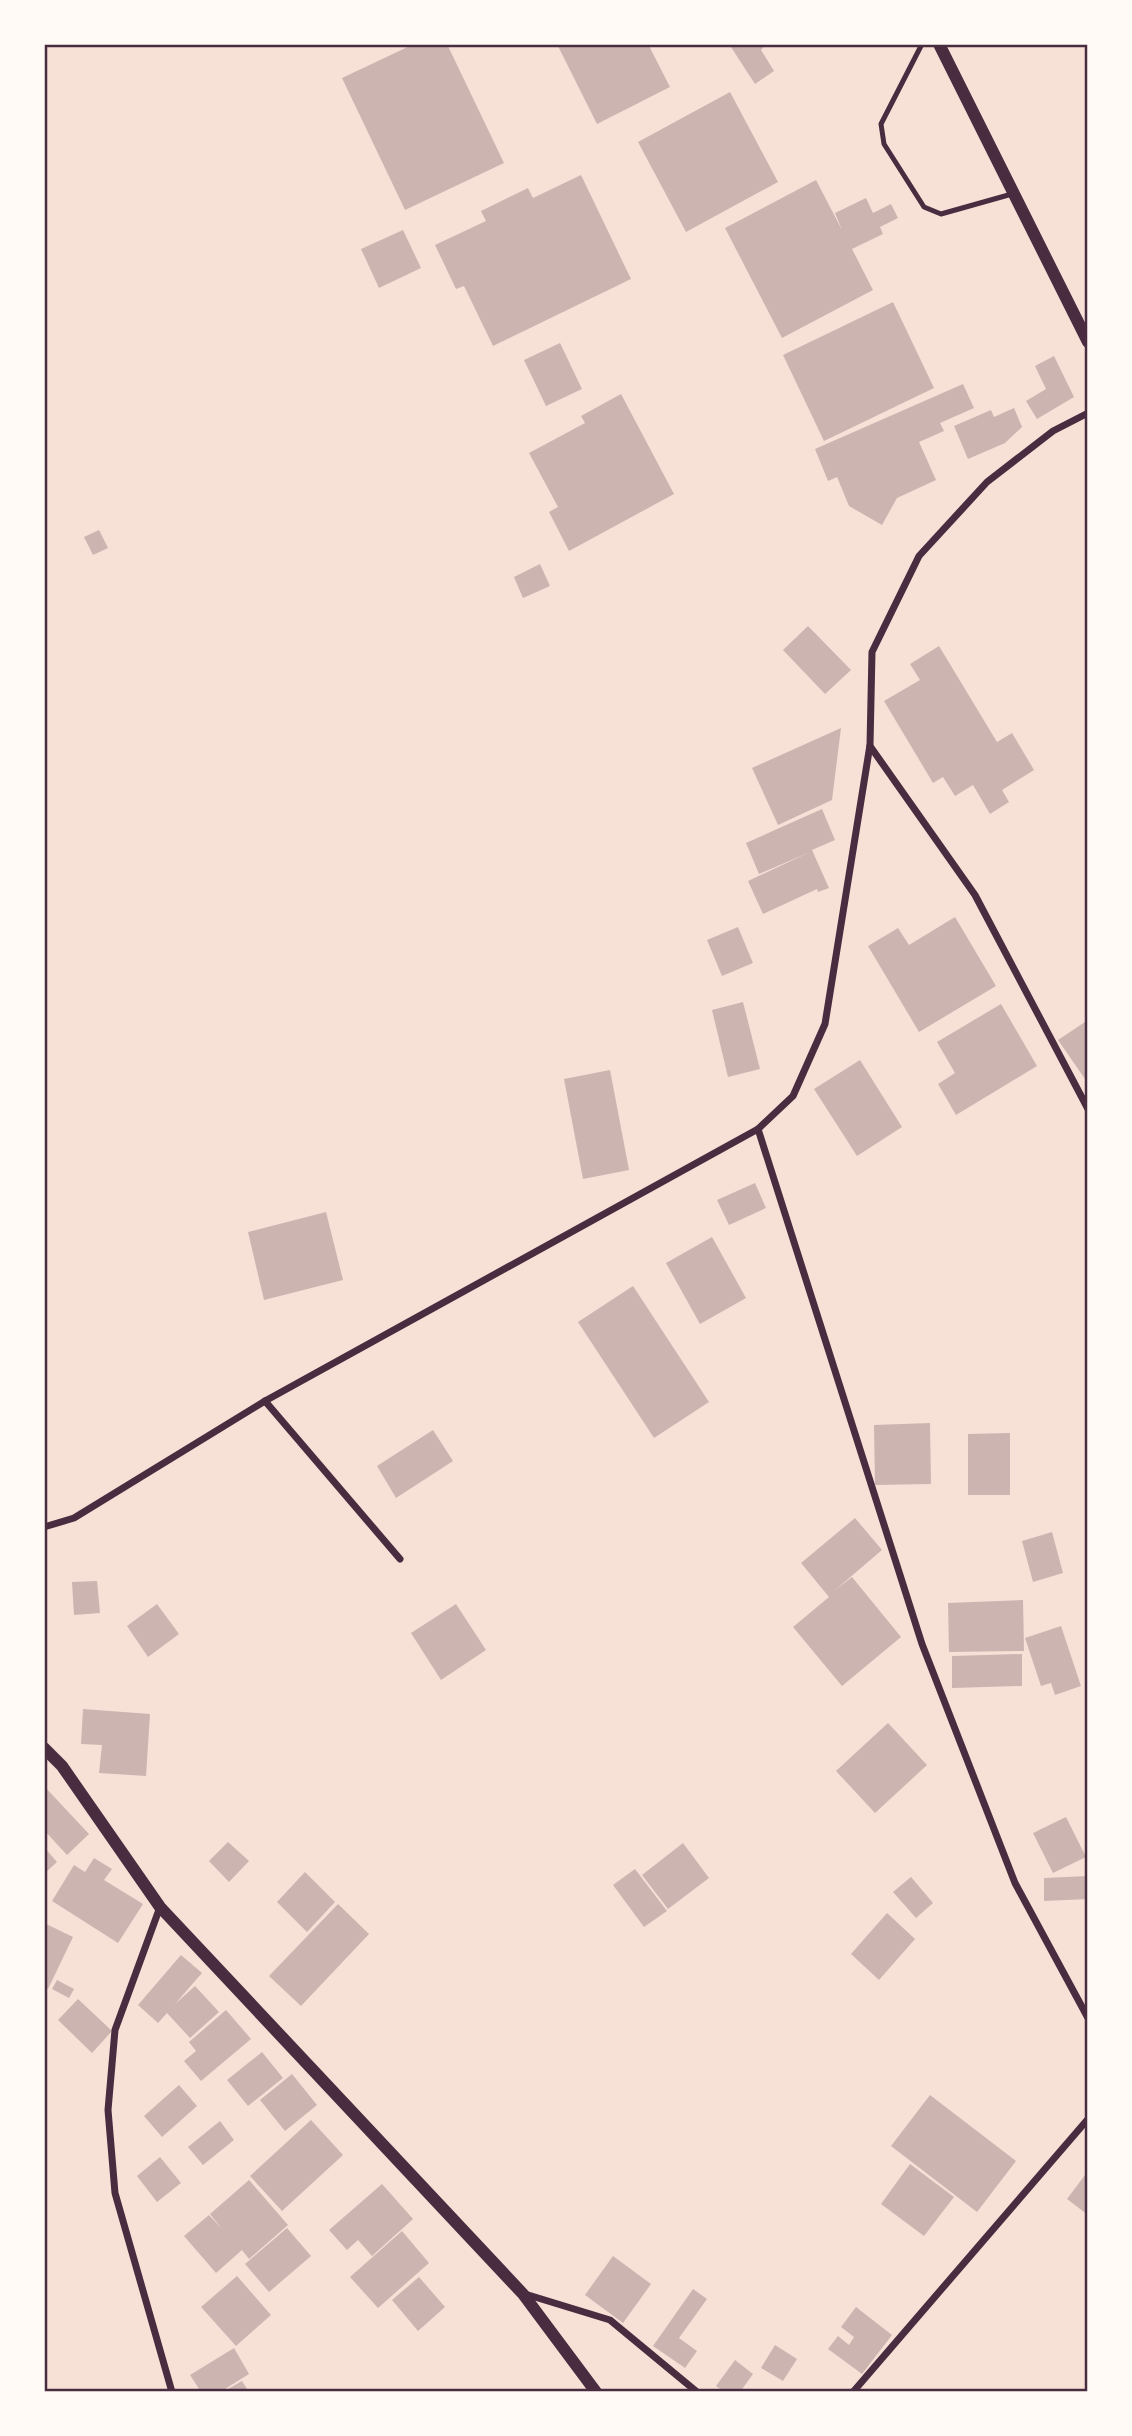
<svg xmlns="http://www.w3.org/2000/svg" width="1132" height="2436" viewBox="0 0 1132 2436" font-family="'Source Sans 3',sans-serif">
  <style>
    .building { fill: #ccb4b1 }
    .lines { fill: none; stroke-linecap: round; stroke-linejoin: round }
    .service { stroke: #4a2c40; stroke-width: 5 }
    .minor { stroke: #4a2c40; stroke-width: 7 }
    .tertiary { stroke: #4a2c40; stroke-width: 12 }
    .neatline { fill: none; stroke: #4a2c40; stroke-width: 2.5 }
  </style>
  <rect width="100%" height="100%" fill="#f7e1d7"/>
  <g class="building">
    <path d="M 414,44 L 447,44 L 504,163 L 405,210 L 342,78 Z"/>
    <path d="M 557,44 L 648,44 L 670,87 L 597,124 Z"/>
    <path d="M 729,44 L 766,44 L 761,50 L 774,71 L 755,84 Z"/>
    <path d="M 730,92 L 778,182 L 686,232 L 638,142 Z"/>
    <path d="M 581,175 L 631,279 L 493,346 L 464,286 L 456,289 L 435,245 L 486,221 L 481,211 L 528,188 L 533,198 Z"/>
    <path d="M 816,180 L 842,230 L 835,213 L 866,198 L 873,213 L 891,204 L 898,218 L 880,227 L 883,234 L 852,249 L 873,290 L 782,338 L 725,228 Z"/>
    <path d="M 403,230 L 421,268 L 379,288 L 361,249 Z"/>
    <path d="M 893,302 L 934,388 L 824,441 L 783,355 Z"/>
    <path d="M 560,343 L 582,389 L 546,406 L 524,360 Z"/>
    <path d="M 1054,356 L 1074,397 L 1037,419 L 1026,401 L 1046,389 L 1035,366 Z"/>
    <path d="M 963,384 L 974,408 L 940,423 L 944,431 L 919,442 L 936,480 L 897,498 L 882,525 L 849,506 L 837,477 L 828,481 L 815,449 Z"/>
    <path d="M 621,394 L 674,494 L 569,551 L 549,512 L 558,507 L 529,453 L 585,423 L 581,416 Z"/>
    <path d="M 1014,408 L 1022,427 L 1005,443 L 968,459 L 954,426 L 991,410 L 994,417 Z"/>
    <path d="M 99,530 L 108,548 L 93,555 L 84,537 Z"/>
    <path d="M 540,564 L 550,586 L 523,598 L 514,577 Z"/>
    <path d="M 808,626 L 851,670 L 825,694 L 783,650 Z"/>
    <path d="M 939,646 L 997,742 L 1012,733 L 1034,770 L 1002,790 L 1009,802 L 990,814 L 973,785 L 955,796 L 943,777 L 933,783 L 884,701 L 920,680 L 910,664 Z"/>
    <path d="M 841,728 L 832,800 L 778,825 L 752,768 Z"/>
    <path d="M 822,809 L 835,840 L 812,850 L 829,888 L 818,892 L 817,889 L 763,914 L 748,881 L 810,852 L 759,874 L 746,843 Z"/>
    <path d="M 955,917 L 996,986 L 919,1032 L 868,946 L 898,928 L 909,945 Z"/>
    <path d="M 738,927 L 753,963 L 722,976 L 707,940 Z"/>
    <path d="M 743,1002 L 760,1069 L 728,1077 L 712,1010 Z"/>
    <path d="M 1001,1004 L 1037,1066 L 956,1115 L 938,1084 L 955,1073 L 937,1042 Z"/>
    <path d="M 1088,1020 L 1088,1077 L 1085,1079 L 1058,1040 Z"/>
    <path d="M 860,1060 L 902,1127 L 857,1156 L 814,1089 Z"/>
    <path d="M 610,1070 L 629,1170 L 583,1179 L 564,1079 Z"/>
    <path d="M 755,1183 L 766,1208 L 729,1225 L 717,1200 Z"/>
    <path d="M 326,1212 L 343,1280 L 264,1300 L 248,1232 Z"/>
    <path d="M 712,1237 L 746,1298 L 700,1324 L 666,1263 Z"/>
    <path d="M 633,1286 L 709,1402 L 654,1438 L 578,1322 Z"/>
    <path d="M 930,1423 L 931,1484 L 875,1485 L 874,1425 Z"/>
    <path d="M 433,1430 L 453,1461 L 396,1498 L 377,1466 Z"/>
    <path d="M 1010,1433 L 1010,1495 L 968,1495 L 968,1434 Z"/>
    <path d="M 855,1518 L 882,1550 L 834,1591 L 852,1577 L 901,1637 L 842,1686 L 793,1627 L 829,1597 L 801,1563 Z"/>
    <path d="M 1052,1532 L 1063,1573 L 1033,1582 L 1022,1541 Z"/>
    <path d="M 97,1581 L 100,1613 L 74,1615 L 72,1582 Z"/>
    <path d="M 1023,1600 L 1024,1651 L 949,1652 L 948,1603 Z"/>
    <path d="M 157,1604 L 179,1634 L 148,1657 L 127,1626 Z"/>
    <path d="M 456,1604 L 486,1650 L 441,1680 L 411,1633 Z"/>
    <path d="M 1061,1626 L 1081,1686 L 1055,1695 L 1051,1683 L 1041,1686 L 1025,1638 Z"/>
    <path d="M 1022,1654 L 1022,1686 L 952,1688 L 952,1656 Z"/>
    <path d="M 83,1709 L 150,1714 L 146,1776 L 99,1773 L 102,1745 L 81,1744 Z"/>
    <path d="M 888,1723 L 927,1765 L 875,1813 L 836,1771 Z"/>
    <path d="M 44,1786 L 89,1834 L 67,1855 L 44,1830 Z"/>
    <path d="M 1066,1817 L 1086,1857 L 1053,1873 L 1033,1833 Z"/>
    <path d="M 228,1842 L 249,1861 L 229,1882 L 209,1861 Z"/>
    <path d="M 683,1843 L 709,1878 L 668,1909 L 642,1875 Z"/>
    <path d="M 44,1847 L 57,1862 L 44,1874 Z"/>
    <path d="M 94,1858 L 112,1869 L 104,1880 L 143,1904 L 118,1943 L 52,1901 L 74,1865 L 85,1872 Z"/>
    <path d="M 635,1869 L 667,1911 L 644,1927 L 613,1885 Z"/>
    <path d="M 305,1872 L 335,1902 L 307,1932 L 277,1902 Z"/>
    <path d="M 1088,1876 L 1088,1899 L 1044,1901 L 1044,1878 Z"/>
    <path d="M 911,1877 L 933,1903 L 916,1918 L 893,1892 Z"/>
    <path d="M 338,1904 L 369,1934 L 301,2006 L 269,1976 Z"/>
    <path d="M 887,1913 L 915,1939 L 879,1980 L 851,1954 Z"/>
    <path d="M 44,1923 L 73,1937 L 48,1989 L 44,1987 Z"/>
    <path d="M 181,1955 L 202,1973 L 175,2004 L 195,1986 L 219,2012 L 190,2038 L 167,2013 L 158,2023 L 138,2005 Z"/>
    <path d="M 57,1980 L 74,1989 L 69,1998 L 52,1989 Z"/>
    <path d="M 78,1999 L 112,2031 L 92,2053 L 58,2020 Z"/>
    <path d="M 226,2010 L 251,2039 L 201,2081 L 184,2061 L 196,2051 L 189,2042 Z"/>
    <path d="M 262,2052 L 283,2078 L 248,2106 L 227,2080 Z"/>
    <path d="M 292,2074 L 317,2105 L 285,2131 L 260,2100 Z"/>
    <path d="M 179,2085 L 197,2106 L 162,2137 L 144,2116 Z"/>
    <path d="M 930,2095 L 1016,2161 L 977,2212 L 891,2146 Z"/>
    <path d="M 311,2120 L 343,2155 L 282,2211 L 250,2176 Z"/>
    <path d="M 220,2121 L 234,2140 L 203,2165 L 188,2147 Z"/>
    <path d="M 160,2157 L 181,2183 L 157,2202 L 137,2176 Z"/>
    <path d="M 910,2164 L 954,2197 L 924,2236 L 881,2204 Z"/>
    <path d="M 1088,2171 L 1088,2215 L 1067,2199 Z"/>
    <path d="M 249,2180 L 288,2225 L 249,2259 L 242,2250 L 216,2273 L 184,2236 L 209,2215 L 222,2229 L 210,2214 Z"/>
    <path d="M 382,2184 L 413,2219 L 372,2256 L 358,2240 L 347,2250 L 329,2230 Z"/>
    <path d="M 287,2228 L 311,2256 L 269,2292 L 245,2264 Z"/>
    <path d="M 402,2231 L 429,2263 L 378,2308 L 350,2277 Z"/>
    <path d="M 613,2256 L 651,2284 L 623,2323 L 585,2295 Z"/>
    <path d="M 237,2276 L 271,2315 L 236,2346 L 201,2307 Z"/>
    <path d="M 419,2277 L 445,2307 L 418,2331 L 392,2300 Z"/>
    <path d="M 693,2289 L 707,2299 L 679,2338 L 697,2351 L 685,2368 L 653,2346 Z"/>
    <path d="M 856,2307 L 892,2335 L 862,2374 L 828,2349 L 838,2336 L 849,2345 L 854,2337 L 841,2327 Z"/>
    <path d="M 775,2345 L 797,2359 L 783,2381 L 761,2368 Z"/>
    <path d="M 234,2348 L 249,2374 L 220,2392 L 201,2392 L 190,2375 Z"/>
    <path d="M 735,2360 L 753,2374 L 740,2392 L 725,2392 L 716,2386 Z"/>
    <path d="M 242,2381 L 249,2392 L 223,2392 Z"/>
  </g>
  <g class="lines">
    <path class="service" d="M 922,44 L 881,124 L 884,144 L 924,207 L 941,214 L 1012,194"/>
    <g class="minor">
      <path d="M 870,746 L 975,895 L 1088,1109"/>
      <path d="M 758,1129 L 922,1644 L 1015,1883 L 1088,2018"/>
      <path d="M 265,1401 L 400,1559"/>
      <path d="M 44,1527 L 74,1518 L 265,1401 L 758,1129 L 793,1096 L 825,1024 L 870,745 L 872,652 L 919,556 L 987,482 L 1053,431 L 1088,413"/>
      <path d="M 160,1907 L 115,2030 L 108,2110 L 115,2193 L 172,2392"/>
      <path d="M 525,2294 L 610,2320 L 697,2392"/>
      <path d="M 853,2392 L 1088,2119"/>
    </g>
    <g class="tertiary">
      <path d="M 939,44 L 1088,342"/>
      <path d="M 44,1748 L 62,1766 L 160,1907 L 523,2294 L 596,2392"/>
    </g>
  </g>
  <rect width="1132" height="2436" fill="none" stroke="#fffaf5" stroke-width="91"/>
  <rect x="46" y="46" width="1040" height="2344" class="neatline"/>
</svg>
